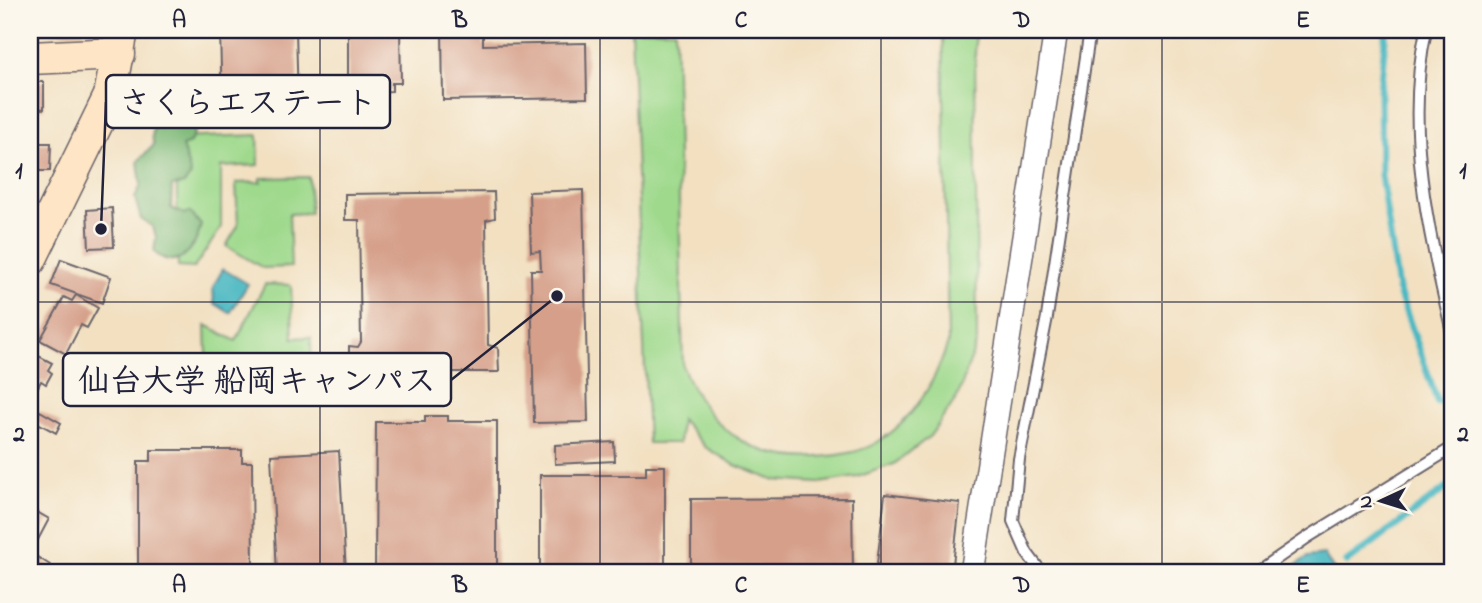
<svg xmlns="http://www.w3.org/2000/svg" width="1482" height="603" viewBox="0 0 1482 603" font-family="'Indie Flower','Klee One',sans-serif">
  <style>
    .green { fill: #9ed98c; stroke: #607e64; stroke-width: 2 }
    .forest { fill: #7eb978; stroke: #506e5a; stroke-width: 2 }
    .water { fill: #4ab8c2; stroke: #366d7e; stroke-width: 2 }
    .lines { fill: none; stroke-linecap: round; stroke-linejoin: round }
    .stream { stroke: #4ab8c2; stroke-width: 7 }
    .building { fill: #d59f89 }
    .lane-casing { stroke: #6b646a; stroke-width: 14 }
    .street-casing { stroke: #6b646a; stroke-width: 26 }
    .secondary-casing { stroke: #6b646a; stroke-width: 35 }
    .lane { stroke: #fff; stroke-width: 10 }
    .street { stroke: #fff; stroke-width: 23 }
    .secondary { stroke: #fee5c5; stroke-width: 32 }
    .grid { fill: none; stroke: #22223b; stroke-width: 2; stroke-opacity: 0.55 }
    .leader { fill: none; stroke: #22223b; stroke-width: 2.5 }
    .callout-dot { fill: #22223b; stroke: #fbf7ec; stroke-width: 2.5 }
    .callout { fill: #fbf7ec; stroke: #22223b; stroke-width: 2.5 }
    .callout-label { font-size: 32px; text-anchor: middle; font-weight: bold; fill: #22223b }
    .neatline { fill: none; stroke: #22223b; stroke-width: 2.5 }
    .grid-label { font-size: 23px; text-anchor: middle; font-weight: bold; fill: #22223b }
  </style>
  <rect width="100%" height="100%" fill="#fbf7ec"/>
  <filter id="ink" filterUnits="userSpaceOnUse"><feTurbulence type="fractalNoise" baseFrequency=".0143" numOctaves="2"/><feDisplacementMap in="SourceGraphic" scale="14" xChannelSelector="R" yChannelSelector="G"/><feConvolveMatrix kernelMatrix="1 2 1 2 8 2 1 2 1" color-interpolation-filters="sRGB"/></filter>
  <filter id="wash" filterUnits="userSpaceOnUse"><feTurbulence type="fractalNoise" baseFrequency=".00686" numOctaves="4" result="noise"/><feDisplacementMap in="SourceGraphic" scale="28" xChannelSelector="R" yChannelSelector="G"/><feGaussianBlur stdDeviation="1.57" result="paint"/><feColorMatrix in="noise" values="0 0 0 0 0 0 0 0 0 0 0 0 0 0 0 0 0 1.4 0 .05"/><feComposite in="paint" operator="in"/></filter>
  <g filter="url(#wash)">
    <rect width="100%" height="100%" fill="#f2e0c1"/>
    <g class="green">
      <path d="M 631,30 L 675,30 L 683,367 C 708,431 758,465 828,456 C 842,455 862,451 874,444 C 913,422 934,384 948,343 L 943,30 L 975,30 L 977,341 L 958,396 L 930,436 L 894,464 L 857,477 L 819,483 L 773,480 L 735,465 L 705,447 L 681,419 L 679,443 L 648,443 Z"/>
      <path d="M 258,135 L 259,165 L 221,167 L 221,228 L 194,268 L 178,267 L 176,138 Z"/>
      <path d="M 309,177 L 310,213 L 289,214 L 291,267 L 263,268 L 226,246 L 238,226 L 236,183 L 261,182 L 261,178 Z"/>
      <path d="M 265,284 L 291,285 L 293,338 L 311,337 L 312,386 L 208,388 L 206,325 L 236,341 Z"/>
    </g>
    <path class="forest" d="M 181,104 L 195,112 L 196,127 L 190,143 L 182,146 L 191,175 L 184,184 L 172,186 L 171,208 L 184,214 L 190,212 L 201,225 C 196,249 177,273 154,252 L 156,237 L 153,227 L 141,219 L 135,198 L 141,185 L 138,161 L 154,145 C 147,122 164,116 181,104 Z"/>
    <g class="water">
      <path d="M 223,269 L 248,284 L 230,313 L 214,303 L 213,287 Z"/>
      <path d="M 1324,555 L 1336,573 L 1284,573 L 1308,557 Z"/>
    </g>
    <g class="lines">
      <g class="stream">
        <path d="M 1386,30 L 1380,91 L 1381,175 L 1398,289 L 1438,403"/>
        <path d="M 1347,562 L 1452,484"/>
      </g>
    </g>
    <g id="blocks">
      <g class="building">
        <path d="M 30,30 L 84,30 L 84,32 L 30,34 Z"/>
        <path d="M 220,30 L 296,30 L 298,104 L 222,106 Z"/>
        <path d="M 348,30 L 400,30 L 401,83 L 392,83 L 392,91 L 370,92 L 371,83 L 348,83 Z"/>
        <path d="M 442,30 L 483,30 L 483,45 L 586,43 L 587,98 L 443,100 Z"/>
        <path d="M 30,82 L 44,82 L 44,109 L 30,108 Z"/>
        <rect x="30" y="115" width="6" height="25"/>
        <path d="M 30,143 L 51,143 L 50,171 L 30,171 Z"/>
        <path d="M 583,190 L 588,422 L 534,423 L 531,270 L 541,270 L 540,251 L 531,252 L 529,192 Z"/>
        <path d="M 494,192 L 495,218 L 486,220 L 488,345 L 498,348 L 499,372 L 438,372 L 431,362 L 418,362 L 417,370 L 413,373 L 349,375 L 349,346 L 358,347 L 361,342 L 359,220 L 345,220 L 345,194 Z"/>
        <path d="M 112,208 L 114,247 L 89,248 L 87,210 Z"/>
        <path d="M 61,259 L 111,277 L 102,303 L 51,285 Z"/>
        <path d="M 76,295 L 98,308 L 87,328 L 81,325 L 66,354 L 40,340 L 64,297 L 72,301 Z"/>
        <path d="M 31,352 L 52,363 L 48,370 L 52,373 L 46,384 L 41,381 L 30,402 Z"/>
        <path d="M 40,411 L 61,423 L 56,433 L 34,421 Z"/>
        <path d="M 425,416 L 448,416 L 448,421 L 497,421 L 497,573 L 375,573 L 376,422 L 425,422 Z"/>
        <path d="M 614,442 L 615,461 L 555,464 L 555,445 Z"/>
        <path d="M 151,450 L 242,450 L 242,462 L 252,462 L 253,573 L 138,573 L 138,461 L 151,461 Z"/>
        <path d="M 339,451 L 346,573 L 277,573 L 271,455 Z"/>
        <path d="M 646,466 L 665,466 L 665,573 L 540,573 L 540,475 L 646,475 Z"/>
        <path d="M 885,494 L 960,503 L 952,573 L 876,573 Z"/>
        <path d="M 852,498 L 853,573 L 691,573 L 691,499 Z"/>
        <path d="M 30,508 L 49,519 L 31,553 L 50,565 L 50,573 L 30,573 Z"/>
      </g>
    </g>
  </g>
  <g filter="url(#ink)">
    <use href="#blocks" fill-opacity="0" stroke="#6b646a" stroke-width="2"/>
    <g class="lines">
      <defs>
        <g id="lane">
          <path d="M 1426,30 C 1404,131 1429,233 1452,332"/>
          <path d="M 1042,573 L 1027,553 L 1013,521 L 1019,459 L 1047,317 L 1090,30"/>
          <path d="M 1256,573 L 1308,537 L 1452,448"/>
        </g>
        <path id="street" d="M 972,573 L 1056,30"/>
        <g id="secondary">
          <path d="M 30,58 L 119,54"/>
          <path d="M 30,260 L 110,96 L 122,30"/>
        </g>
      </defs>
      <use href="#lane" class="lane-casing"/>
      <use href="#street" class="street-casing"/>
      <use href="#secondary" class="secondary-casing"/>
      <use href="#lane" class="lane"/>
      <use href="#street" class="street"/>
      <use href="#secondary" class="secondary"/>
    </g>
  </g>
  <path class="grid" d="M 320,30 L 320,573M 600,30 L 600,573M 881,30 L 881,573M 1162,30 L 1162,573M 30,302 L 1452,302"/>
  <path class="leader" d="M101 229L106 102M557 296L451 380"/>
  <g class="callout-dot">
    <circle cx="101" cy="229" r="7"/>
    <circle cx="557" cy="296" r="7"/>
  </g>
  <g class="callout">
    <rect x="106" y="75" width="284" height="53" rx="7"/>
    <rect x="63" y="353" width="388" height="53" rx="7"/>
  </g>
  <g class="callout-label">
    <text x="248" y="113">さくらエステート</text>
    <text x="257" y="391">仙台大学 船岡キャンパス</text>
  </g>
  <rect width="1482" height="603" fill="none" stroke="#fbf7ec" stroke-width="77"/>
  <g transform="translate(1381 501) rotate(266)" stroke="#fbf7ec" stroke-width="5" paint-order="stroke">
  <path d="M0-5L12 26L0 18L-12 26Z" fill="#22223b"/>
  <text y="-10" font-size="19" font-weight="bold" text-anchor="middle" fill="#22223b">N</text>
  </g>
  <rect x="38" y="38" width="1406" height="526" class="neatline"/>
  <g class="grid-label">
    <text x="179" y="27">A</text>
    <text x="460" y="27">B</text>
    <text x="741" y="27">C</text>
    <text x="1022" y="27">D</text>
    <text x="1303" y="27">E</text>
    <text x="19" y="178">1</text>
    <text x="1463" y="178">1</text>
    <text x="19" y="441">2</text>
    <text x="1463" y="441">2</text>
    <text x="179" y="592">A</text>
    <text x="460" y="592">B</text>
    <text x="741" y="592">C</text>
    <text x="1022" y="592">D</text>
    <text x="1303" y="592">E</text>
  </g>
</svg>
